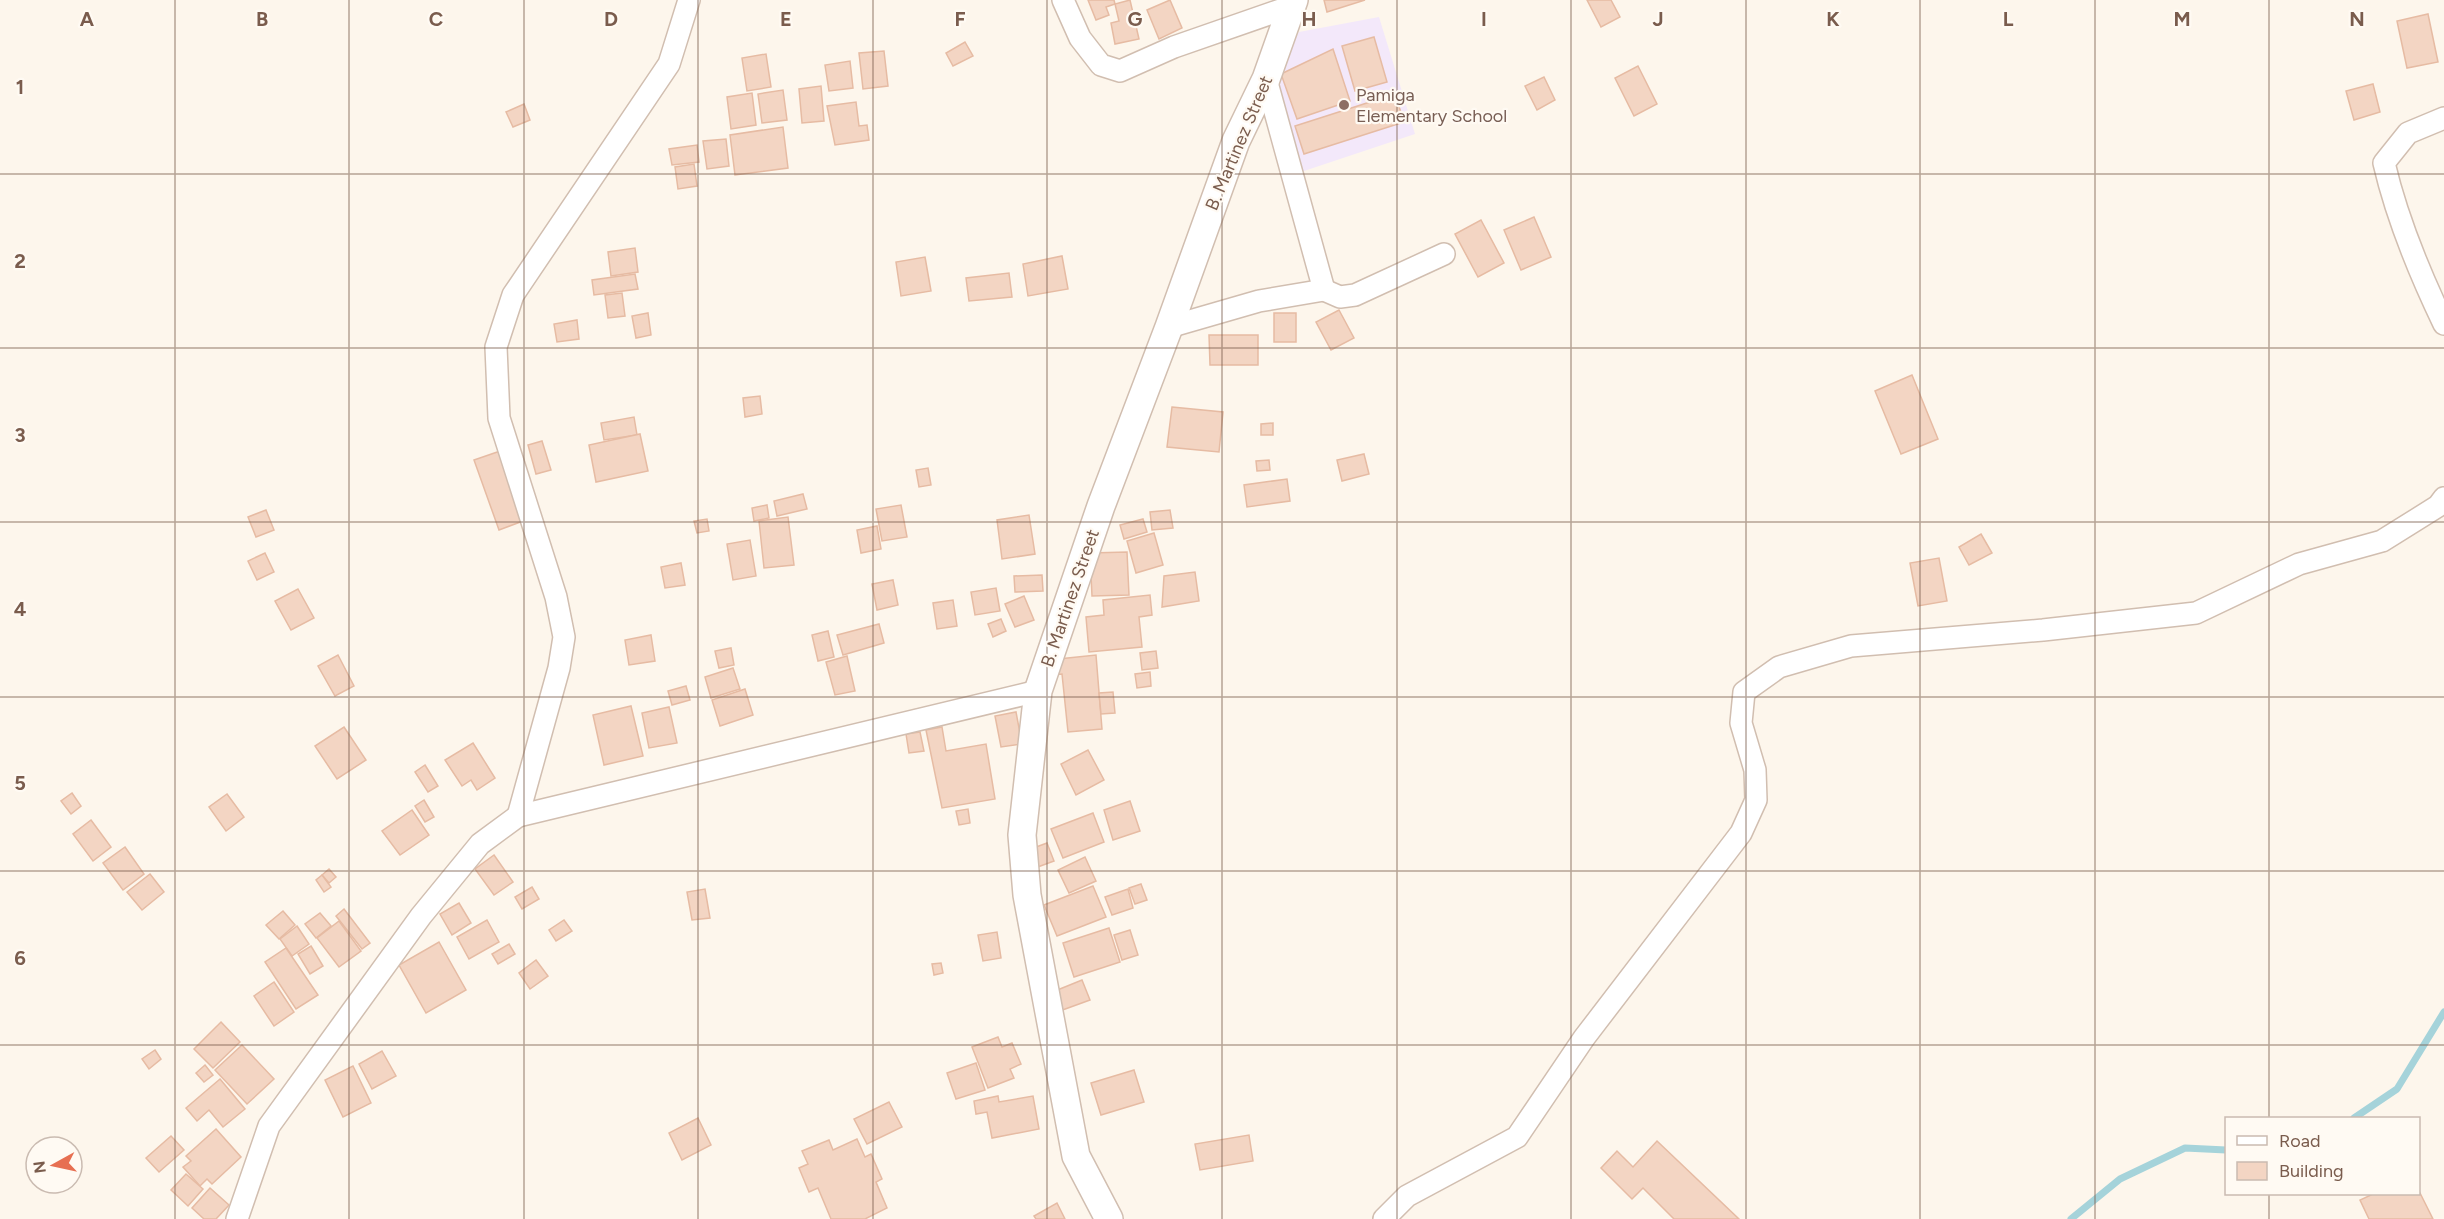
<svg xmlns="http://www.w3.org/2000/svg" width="2444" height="1219" viewBox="0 0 2444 1219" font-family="Figtree,sans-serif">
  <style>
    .education { fill: #f3e8fa }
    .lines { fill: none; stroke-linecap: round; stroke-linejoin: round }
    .stream { stroke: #a5d3da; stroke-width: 7 }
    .building { fill: #f3d5c3; stroke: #e6bba3; stroke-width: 1.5 }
    .minor-casing { stroke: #d1beb0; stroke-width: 24 }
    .tertiary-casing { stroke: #d1beb0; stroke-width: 30 }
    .minor { stroke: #fff; stroke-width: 21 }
    .tertiary { stroke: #fff; stroke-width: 27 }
    .grid { fill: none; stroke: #7a5c4d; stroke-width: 1.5; stroke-opacity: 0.55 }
    .education-dot { fill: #8d6e63; stroke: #fffaf3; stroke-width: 2 }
    .labels { text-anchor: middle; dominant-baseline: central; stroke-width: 4.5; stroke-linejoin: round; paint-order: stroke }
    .education-label { font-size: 18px; fill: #785e54; stroke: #fffaf3; text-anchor: start }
    .street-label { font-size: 18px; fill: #7a5c4d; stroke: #fffaf3 }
    .grid-label { font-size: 20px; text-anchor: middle; font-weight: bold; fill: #7a5c4d; stroke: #fffaf3; stroke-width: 4.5; stroke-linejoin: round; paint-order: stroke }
  </style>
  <rect width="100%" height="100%" fill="#fdf6ec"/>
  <path class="education" d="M 1379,17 L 1415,134 L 1301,172 L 1274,76 L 1299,32 Z"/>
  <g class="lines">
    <g class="stream">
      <path d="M 2354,1118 L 2397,1089 L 2444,1012"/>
      <path d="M 2071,1219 L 2120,1179 L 2185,1148 L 2226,1150"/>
    </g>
  </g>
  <g class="building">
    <path d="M 1088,0 L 1114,0 L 1115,4 L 1106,7 L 1109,15 L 1096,20 Z"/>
    <path d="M 1130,0 L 1139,39 L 1115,44 L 1111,23 L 1119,21 L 1115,4 Z"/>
    <path d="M 1170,0 L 1182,28 L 1159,39 L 1147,10 Z"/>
    <path d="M 1324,0 L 1365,0 L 1327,12 Z"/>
    <path d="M 1587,0 L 1611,0 L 1620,17 L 1601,27 Z"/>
    <path d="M 2428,14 L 2438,62 L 2407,68 L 2397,21 Z"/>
    <path d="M 1374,37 L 1387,82 L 1355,91 L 1342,46 Z"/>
    <path d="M 965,42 L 973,56 L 953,66 L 946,53 Z"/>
    <path d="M 1333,49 L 1350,101 L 1297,119 L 1281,74 Z"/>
    <path d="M 884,51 L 888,86 L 863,89 L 859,53 Z"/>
    <path d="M 766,54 L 771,87 L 747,91 L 742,58 Z"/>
    <path d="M 850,61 L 853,88 L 829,91 L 825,65 Z"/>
    <path d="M 1638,66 L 1657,104 L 1634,116 L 1615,78 Z"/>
    <path d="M 1544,77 L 1555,100 L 1537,110 L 1525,86 Z"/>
    <path d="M 2373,84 L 2380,112 L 2354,120 L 2346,91 Z"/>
    <path d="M 821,86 L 824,121 L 802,123 L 799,89 Z"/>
    <path d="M 783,90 L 787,120 L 762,123 L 758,94 Z"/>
    <path d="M 752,93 L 756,125 L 731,129 L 727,97 Z"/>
    <path d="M 1395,94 L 1404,122 L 1304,154 L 1295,126 Z"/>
    <path d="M 856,102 L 859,126 L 867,125 L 869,140 L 835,145 L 827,106 Z"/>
    <path d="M 524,104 L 530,120 L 513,127 L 506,112 Z"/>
    <path d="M 783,127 L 788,168 L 735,175 L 730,135 Z"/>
    <path d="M 726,139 L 729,166 L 707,169 L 703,141 Z"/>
    <path d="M 697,145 L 699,162 L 672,165 L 669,149 Z"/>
    <path d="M 694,164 L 697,186 L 678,189 L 675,167 Z"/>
    <path d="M 1534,217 L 1551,257 L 1521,270 L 1504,230 Z"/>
    <path d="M 1481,220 L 1504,263 L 1478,277 L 1455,234 Z"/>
    <path d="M 635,248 L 638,272 L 611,276 L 608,252 Z"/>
    <path d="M 1062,256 L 1068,289 L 1028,296 L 1023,264 Z"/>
    <path d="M 925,257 L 931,291 L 901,296 L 896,262 Z"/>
    <path d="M 1009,273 L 1012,297 L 969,301 L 966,278 Z"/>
    <path d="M 635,274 L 638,289 L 594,295 L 592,280 Z"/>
    <path d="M 622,293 L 625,316 L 608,318 L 605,295 Z"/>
    <path d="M 1339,310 L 1354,338 L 1331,350 L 1316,322 Z"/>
    <path d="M 648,313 L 651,335 L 636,338 L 632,316 Z"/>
    <rect x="1274" y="313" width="22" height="29"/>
    <path d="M 577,320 L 579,339 L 557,342 L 554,324 Z"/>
    <path d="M 1209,335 L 1258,335 L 1258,365 L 1210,365 Z"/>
    <path d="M 1912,375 L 1938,439 L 1901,454 L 1875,391 Z"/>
    <path d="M 760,396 L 762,414 L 745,417 L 743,398 Z"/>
    <path d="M 1172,407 L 1223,412 L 1219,452 L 1167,447 Z"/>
    <path d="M 634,417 L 637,435 L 604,440 L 601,423 Z"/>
    <path d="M 1273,423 L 1273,435 L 1261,435 L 1261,424 Z"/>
    <path d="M 640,434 L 648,471 L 596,482 L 589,445 Z"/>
    <path d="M 542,441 L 551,470 L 536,474 L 528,445 Z"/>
    <path d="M 506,449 L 531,518 L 499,530 L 474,460 Z"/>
    <path d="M 1364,454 L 1369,474 L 1342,481 L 1337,460 Z"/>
    <path d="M 1269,460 L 1270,470 L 1257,471 L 1256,461 Z"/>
    <path d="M 928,468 L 931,485 L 919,487 L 916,470 Z"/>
    <path d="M 1287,479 L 1290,501 L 1247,507 L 1244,485 Z"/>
    <path d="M 803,494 L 807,509 L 777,516 L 774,501 Z"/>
    <path d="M 767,505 L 769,518 L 754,521 L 752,508 Z"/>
    <path d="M 901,505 L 907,537 L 882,541 L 876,509 Z"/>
    <path d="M 266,510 L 274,530 L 256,537 L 248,517 Z"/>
    <path d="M 1170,510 L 1173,528 L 1152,530 L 1150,512 Z"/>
    <path d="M 1029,515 L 1035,554 L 1002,559 L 997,520 Z"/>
    <path d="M 788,517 L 794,565 L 764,568 L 759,521 Z"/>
    <path d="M 707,519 L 709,531 L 697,533 L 694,521 Z"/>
    <path d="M 1143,519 L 1147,532 L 1124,539 L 1120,525 Z"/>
    <path d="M 877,526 L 881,549 L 861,553 L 857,530 Z"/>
    <path d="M 1154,533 L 1163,565 L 1136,573 L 1127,541 Z"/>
    <path d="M 1981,534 L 1992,553 L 1969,565 L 1959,547 Z"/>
    <path d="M 750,540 L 756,576 L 733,580 L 727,544 Z"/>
    <path d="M 1127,552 L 1129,595 L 1092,596 L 1090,553 Z"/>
    <path d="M 265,553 L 274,572 L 257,580 L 248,561 Z"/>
    <path d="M 1939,558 L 1947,601 L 1918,606 L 1910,563 Z"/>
    <path d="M 681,563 L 685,585 L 665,588 L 661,567 Z"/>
    <path d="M 1195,572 L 1199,601 L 1162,607 L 1164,576 Z"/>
    <path d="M 1042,575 L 1043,591 L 1015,592 L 1014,576 Z"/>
    <path d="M 893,580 L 898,605 L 877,610 L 872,584 Z"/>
    <path d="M 996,588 L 1000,611 L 975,615 L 971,592 Z"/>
    <path d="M 298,589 L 314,618 L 291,630 L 275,601 Z"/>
    <path d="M 1150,595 L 1152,615 L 1139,617 L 1142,647 L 1089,652 L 1086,617 L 1104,615 L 1103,600 Z"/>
    <path d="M 1024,596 L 1034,620 L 1015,627 L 1005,604 Z"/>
    <path d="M 953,600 L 957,626 L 937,629 L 933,603 Z"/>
    <path d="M 1001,619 L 1006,631 L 993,637 L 988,624 Z"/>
    <path d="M 879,624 L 884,643 L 843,655 L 837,635 Z"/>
    <path d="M 828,631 L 834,657 L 818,661 L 812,635 Z"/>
    <path d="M 651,635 L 655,661 L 629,665 L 625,640 Z"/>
    <path d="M 731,648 L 734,665 L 719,668 L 715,651 Z"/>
    <path d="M 1156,651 L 1158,668 L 1142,670 L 1140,653 Z"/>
    <path d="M 338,655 L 354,686 L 335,696 L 318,666 Z"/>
    <path d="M 1096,655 L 1102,729 L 1068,732 L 1062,674 L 1051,675 L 1049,660 Z"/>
    <path d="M 847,656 L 855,691 L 835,695 L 826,662 Z"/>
    <path d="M 733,668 L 740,689 L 711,698 L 705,677 Z"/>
    <path d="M 1150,672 L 1151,686 L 1137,688 L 1135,674 Z"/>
    <path d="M 686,686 L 690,700 L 672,705 L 668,691 Z"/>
    <path d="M 745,689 L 753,715 L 720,726 L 712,700 Z"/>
    <path d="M 1113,692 L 1115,713 L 1101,714 L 1099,693 Z"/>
    <path d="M 631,706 L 643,756 L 604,765 L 593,715 Z"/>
    <path d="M 669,707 L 677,743 L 649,748 L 642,713 Z"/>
    <path d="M 1016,712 L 1022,744 L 1001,747 L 995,716 Z"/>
    <path d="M 344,727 L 366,760 L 337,779 L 315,746 Z"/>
    <path d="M 942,727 L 946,751 L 986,744 L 995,799 L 942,808 L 926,730 Z"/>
    <path d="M 920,732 L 924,751 L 909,753 L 906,734 Z"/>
    <path d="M 473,743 L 495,778 L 477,790 L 471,780 L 462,786 L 445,760 Z"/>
    <path d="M 1088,750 L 1104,780 L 1076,795 L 1061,764 Z"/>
    <path d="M 425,765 L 438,786 L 428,792 L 415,772 Z"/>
    <path d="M 72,793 L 81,806 L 71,814 L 61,801 Z"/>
    <path d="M 227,794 L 244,817 L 226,831 L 209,807 Z"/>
    <path d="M 424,800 L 434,817 L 425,822 L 415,806 Z"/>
    <path d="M 1130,801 L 1140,831 L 1113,840 L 1104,810 Z"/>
    <path d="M 968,809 L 970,823 L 959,825 L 956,811 Z"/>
    <path d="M 412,810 L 429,835 L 400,855 L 382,831 Z"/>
    <path d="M 1093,813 L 1104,842 L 1063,858 L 1051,829 Z"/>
    <path d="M 91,820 L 111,847 L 93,861 L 73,834 Z"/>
    <path d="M 1047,843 L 1054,861 L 1035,868 L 1028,850 Z"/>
    <path d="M 125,847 L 144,874 L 123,890 L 103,863 Z"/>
    <path d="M 494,855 L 513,882 L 494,895 L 475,869 Z"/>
    <path d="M 1085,857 L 1096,881 L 1069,893 L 1058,870 Z"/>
    <path d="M 329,869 L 336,877 L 329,883 L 322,875 Z"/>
    <path d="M 150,874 L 164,892 L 142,910 L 127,892 Z"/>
    <path d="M 322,875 L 331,887 L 324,892 L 316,880 Z"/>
    <path d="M 1141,884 L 1147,900 L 1135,904 L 1129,888 Z"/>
    <path d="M 1093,886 L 1106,917 L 1057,936 L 1044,905 Z"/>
    <path d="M 532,887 L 539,899 L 522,909 L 515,897 Z"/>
    <path d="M 705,889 L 710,918 L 692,920 L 687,892 Z"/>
    <path d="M 1128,889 L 1133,908 L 1112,915 L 1105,897 Z"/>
    <path d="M 459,903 L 471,923 L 452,935 L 440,914 Z"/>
    <path d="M 344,909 L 370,943 L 362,949 L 336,916 Z"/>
    <path d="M 283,911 L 295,925 L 279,939 L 266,925 Z"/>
    <path d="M 320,913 L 331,926 L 316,938 L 305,924 Z"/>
    <path d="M 487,920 L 499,942 L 469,959 L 457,937 Z"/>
    <path d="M 564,920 L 572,931 L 556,941 L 549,930 Z"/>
    <path d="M 339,921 L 361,951 L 339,967 L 317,938 Z"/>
    <path d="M 297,926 L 309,944 L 292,956 L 280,939 Z"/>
    <path d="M 1109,928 L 1120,962 L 1074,977 L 1063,943 Z"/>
    <path d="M 1130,930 L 1138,955 L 1122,960 L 1114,935 Z"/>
    <path d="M 997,932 L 1001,958 L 983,961 L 978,935 Z"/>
    <path d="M 439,942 L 466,990 L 426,1013 L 399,965 Z"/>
    <path d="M 509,944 L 515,954 L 498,964 L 492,954 Z"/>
    <path d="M 311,946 L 323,966 L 310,974 L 298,954 Z"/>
    <path d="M 286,948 L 318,995 L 296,1009 L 265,962 Z"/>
    <path d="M 536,960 L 548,976 L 530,989 L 519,973 Z"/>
    <path d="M 941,963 L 943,973 L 934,975 L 932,964 Z"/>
    <path d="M 1082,980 L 1090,1000 L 1057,1012 L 1050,993 Z"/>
    <path d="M 274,982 L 294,1012 L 274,1026 L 254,996 Z"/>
    <path d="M 221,1022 L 240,1042 L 213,1068 L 194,1049 Z"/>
    <path d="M 998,1037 L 1002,1047 L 1012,1043 L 1021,1064 L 1010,1069 L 1014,1078 L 988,1088 L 972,1047 Z"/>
    <path d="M 242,1045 L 274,1079 L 247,1104 L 215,1070 Z"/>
    <path d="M 155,1050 L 161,1059 L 149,1069 L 142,1059 Z"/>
    <path d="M 382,1051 L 396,1076 L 372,1089 L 359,1064 Z"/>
    <path d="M 976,1063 L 985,1090 L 956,1099 L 947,1073 Z"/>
    <path d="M 205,1065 L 213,1075 L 204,1082 L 196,1073 Z"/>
    <path d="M 353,1066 L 371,1103 L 343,1117 L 325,1080 Z"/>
    <path d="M 1134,1070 L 1144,1102 L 1101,1115 L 1091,1083 Z"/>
    <path d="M 220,1079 L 245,1109 L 223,1127 L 209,1110 L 197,1121 L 186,1108 Z"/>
    <path d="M 998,1096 L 999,1102 L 1033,1096 L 1039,1129 L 992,1138 L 987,1112 L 976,1114 L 974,1101 Z"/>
    <path d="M 889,1102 L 902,1127 L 867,1144 L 854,1119 Z"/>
    <path d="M 698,1118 L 711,1145 L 682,1160 L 669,1133 Z"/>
    <path d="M 216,1129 L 241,1157 L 212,1184 L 207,1179 L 200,1186 L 183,1167 L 191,1161 L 186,1156 Z"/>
    <path d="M 1249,1135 L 1253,1161 L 1200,1170 L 1195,1144 Z"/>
    <path d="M 171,1136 L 184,1150 L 159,1172 L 146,1158 Z"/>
    <path d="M 857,1139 L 865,1157 L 871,1154 L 882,1179 L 876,1182 L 887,1208 L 865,1219 L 831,1219 L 818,1188 L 809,1192 L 799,1168 L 808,1164 L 802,1151 L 829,1140 L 833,1150 Z"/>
    <path d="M 1657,1141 L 1739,1219 L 1674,1219 L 1643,1188 L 1632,1199 L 1601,1168 L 1617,1151 L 1633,1167 Z"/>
    <path d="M 186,1174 L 203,1189 L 188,1206 L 171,1190 Z"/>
    <path d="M 210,1188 L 229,1205 L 216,1219 L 204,1219 L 192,1208 Z"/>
    <path d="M 2418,1189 L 2433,1219 L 2369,1219 L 2360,1200 L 2373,1194 L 2418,1194 Z"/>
    <path d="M 1057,1203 L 1065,1219 L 1036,1219 L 1034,1216 Z"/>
  </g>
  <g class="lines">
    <defs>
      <g id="minor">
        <path d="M 1063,0 L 1080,38 L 1101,65 L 1120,71 L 1174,47 L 1292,6"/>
        <path d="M 2444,118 L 2408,133 L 2384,163 C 2397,219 2419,272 2444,324"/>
        <path d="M 1324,290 L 1340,297 L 1355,295 L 1444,254"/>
        <path d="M 1169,327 L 1259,301 L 1324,290 L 1266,79"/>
        <path d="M 518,816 L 559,668 L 564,637 L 556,597 L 499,418 L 496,347 L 513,295 L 669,64 L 689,0"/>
        <path d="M 237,1219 L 269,1126 L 421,916 L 480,844 L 518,816 L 1038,691"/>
        <path d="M 1384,1219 L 1407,1196 L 1517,1137 L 1584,1038 L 1741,833 L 1756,800 L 1755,770 L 1741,723 L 1744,692 L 1779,667 L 1851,646 L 2043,630 L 2196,613 L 2299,564 L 2382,541 L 2438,506 L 2444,498"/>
      </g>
      <path id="tertiary" d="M 1109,1219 L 1076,1156 L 1027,895 L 1022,835 L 1038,691 L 1101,506 L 1169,327 L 1236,141 L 1266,79 L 1294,0"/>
    </defs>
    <use href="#minor" class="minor-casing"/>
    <use href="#tertiary" class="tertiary-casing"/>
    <use href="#minor" class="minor"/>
    <use href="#tertiary" class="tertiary"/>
  </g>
  <path class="grid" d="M 175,0 L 175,1219M 349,0 L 349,1219M 524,0 L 524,1219M 698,0 L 698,1219M 873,0 L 873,1219M 1047,0 L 1047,1219M 1222,0 L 1222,1219M 1397,0 L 1397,1219M 1571,0 L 1571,1219M 1746,0 L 1746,1219M 1920,0 L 1920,1219M 2095,0 L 2095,1219M 2269,0 L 2269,1118M 0,174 L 2444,174M 0,348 L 2444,348M 0,522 L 2444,522M 0,697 L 2444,697M 0,871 L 2444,871M 0,1045 L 2444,1045M 2269,1194 L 2269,1219"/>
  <circle class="education-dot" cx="1344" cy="105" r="6"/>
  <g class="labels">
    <g class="education-label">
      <text x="1356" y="95">Pamiga<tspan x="1356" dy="21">Elementary School</tspan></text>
    </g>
    <g class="street-label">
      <text transform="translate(1239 143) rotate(-67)">B. Martinez Street</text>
      <text transform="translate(1070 598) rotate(-71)">B. Martinez Street</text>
    </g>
  </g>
  <g class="grid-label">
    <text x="87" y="26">A</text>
    <text x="262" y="26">B</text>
    <text x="436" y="26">C</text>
    <text x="611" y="26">D</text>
    <text x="786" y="26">E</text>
    <text x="960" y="26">F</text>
    <text x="1135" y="26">G</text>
    <text x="1309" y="26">H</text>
    <text x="1484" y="26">I</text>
    <text x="1658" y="26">J</text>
    <text x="1833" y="26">K</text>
    <text x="2008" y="26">L</text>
    <text x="2182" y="26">M</text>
    <text x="2357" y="26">N</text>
    <text x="20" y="94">1</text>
    <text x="20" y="268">2</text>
    <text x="20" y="442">3</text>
    <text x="20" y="616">4</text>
    <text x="20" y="790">5</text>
    <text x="20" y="965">6</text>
  </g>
  <rect x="2225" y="1117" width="195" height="78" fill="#fffaf3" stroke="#cabbb1" stroke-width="1.5"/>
  <rect x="2237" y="1136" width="30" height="9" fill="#ffffff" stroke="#cabbb1" stroke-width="1.5"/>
  <text x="2279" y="1147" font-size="18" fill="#7a5c4d">Road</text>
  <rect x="2237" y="1162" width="30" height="18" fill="#f3d5c3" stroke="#cabbb1" stroke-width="1.5"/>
  <text x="2279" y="1177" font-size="18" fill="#7a5c4d">Building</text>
  <g transform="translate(54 1165) rotate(262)"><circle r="28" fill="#fffaf3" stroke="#cabbb1" stroke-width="1.5"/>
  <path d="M0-4.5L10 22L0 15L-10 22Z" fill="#e76f51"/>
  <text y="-9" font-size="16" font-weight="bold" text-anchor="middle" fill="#7a5c4d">N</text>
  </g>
</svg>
